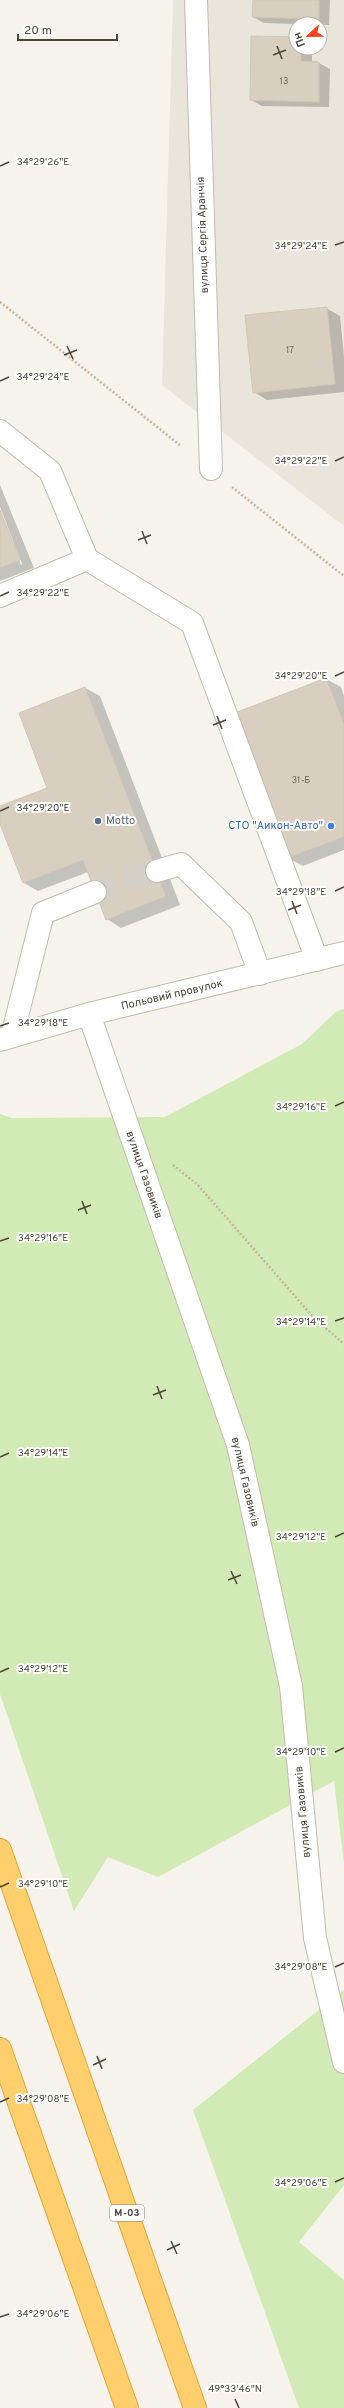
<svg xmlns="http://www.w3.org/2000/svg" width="344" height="2408" viewBox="0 0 344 2408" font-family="Overpass,sans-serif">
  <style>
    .residential { fill: #eae5da; fill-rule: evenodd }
    .green { fill: #d2eab5 }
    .shadow { fill: #0003 }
    .building { fill: #d8cfc1; stroke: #d3c7b4 }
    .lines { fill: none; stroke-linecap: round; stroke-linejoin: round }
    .minor-tunnel { stroke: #d4d0c8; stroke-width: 22; stroke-dasharray: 22 11; stroke-linecap: butt }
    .minor-casing { stroke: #c2bbae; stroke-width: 24 }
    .highway-casing { stroke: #e0a43c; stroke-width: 24 }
    .path { stroke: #c4b79f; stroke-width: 2.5; stroke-dasharray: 2 2; stroke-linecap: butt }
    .minor { stroke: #fff; stroke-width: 22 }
    .highway { stroke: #ffcf6e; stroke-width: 22 }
    .ticks { fill: none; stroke: #4b4439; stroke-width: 1.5 }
    .service-dot { fill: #5c6f8a; stroke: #fff; stroke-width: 1.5 }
    .shop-dot { fill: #3f7fe0; stroke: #fff; stroke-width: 1.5 }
    .labels { text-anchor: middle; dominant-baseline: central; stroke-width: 4; stroke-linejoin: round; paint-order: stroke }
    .number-label { font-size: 9px; fill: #6e675b }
    .shield { fill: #fff; stroke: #817c74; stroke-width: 1 }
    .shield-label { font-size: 10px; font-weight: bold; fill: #4b4439 }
    .street-label { font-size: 11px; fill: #4b4439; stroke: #fff }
    .service-label { font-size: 11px; fill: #4e5e75; stroke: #fff; text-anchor: start }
    .shop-label { font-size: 11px; fill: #366cbe; stroke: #fff; text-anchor: end }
    .ticks-label { font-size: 10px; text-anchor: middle; fill: #4b4439; stroke: #fff; stroke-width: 4; stroke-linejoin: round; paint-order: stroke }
  </style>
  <rect width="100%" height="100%" fill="#f6f3ec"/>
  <path class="residential" d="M 173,0 L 344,0 L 344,526 L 162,385 ZM 296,24 L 320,24 L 320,48 L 296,48 Z"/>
  <g class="green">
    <path d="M 344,1009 L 344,1863 L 334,1781 L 158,1877 L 108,1857 L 74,1911 L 0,1694 L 0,1114 L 11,1118 L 165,1117 L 302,1044 L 337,1011 Z"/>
    <path d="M 344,1990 L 344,2185 L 299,2242 L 344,2280 L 344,2408 L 299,2408 L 193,2110 Z"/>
  </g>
  <g class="shadow">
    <path d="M 254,0 L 330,0 L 329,25 L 264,23 L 253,17 Z"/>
    <path d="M 296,38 L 296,48 L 312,48 L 312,62 L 319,63 L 330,69 L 329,107 L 262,106 L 251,100 Z"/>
    <path d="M 326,308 L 340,316 L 344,357 L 344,392 L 267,400 L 254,392 Z"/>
    <path d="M 0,485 L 34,568 L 0,581 L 0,513 L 21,565 L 22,564 L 0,507 Z"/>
    <path d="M 326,679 L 341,687 L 344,696 L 344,850 L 303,866 L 288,858 Z"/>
    <path d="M 85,688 L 100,696 L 180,905 L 121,928 L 107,919 L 88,872 L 38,891 L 24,883 L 0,821 L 0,807 L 49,788 Z"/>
  </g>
  <g class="building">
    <path d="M 253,0 L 319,0 L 319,19 L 252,17 Z"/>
    <path d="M 251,36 L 296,37 L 296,48 L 301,48 L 301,61 L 319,62 L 319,102 L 250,100 Z"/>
    <path d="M 327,307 L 335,384 L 253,393 L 245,315 Z"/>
    <path d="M 0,510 L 20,560 L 0,568 Z"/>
    <path d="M 326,678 L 344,724 L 344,837 L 287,858 L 232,714 Z"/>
    <path d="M 85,687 L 166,896 L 106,920 L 83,860 L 23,883 L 0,824 L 0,806 L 47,788 L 19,713 Z"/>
  </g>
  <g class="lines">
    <path class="minor-tunnel" d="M 95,892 L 157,871"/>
    <defs>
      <g id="minor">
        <path d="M 196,0 L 211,469"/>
        <path d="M 0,431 L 50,471 L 87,559 L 192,623 L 317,960"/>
        <path d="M 0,596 L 87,559"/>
        <path d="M 157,871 L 181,864 L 241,922 L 260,974"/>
        <path d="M 89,1014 L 238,1445 L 291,1686 L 315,1938 L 344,2062"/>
        <path d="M 12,1036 L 43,913 L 95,892"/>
        <path d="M 0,1040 L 89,1014 L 344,953"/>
      </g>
      <g id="highway">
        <path d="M 0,1850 L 195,2408"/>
        <path d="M 0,2049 L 127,2408"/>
      </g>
    </defs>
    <use href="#minor" class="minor-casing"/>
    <use href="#highway" class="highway-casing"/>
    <g class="path">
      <path d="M 0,302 L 181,446"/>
      <path d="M 232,487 L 344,576"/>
      <path d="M 173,1165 L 197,1184 L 314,1318 L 344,1344"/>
    </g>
    <use href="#minor" class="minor"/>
    <use href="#highway" class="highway"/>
  </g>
  <path class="ticks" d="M 277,46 L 282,59M 273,55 L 286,50M 0,166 L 9,162M 335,245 L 344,242M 67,346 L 73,359M 64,355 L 77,350M 0,381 L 9,377M 335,461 L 344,457M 142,531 L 147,544M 138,540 L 151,535M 0,596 L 9,592M 335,676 L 344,672M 217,716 L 222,729M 213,725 L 226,720M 0,811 L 9,807M 335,891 L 344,887M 292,901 L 297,914M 288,910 L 301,905M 0,1026 L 9,1023M 335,1106 L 344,1102M 82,1201 L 87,1214M 78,1210 L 91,1205M 0,1241 L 9,1238M 335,1321 L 344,1318M 157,1386 L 162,1399M 153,1395 L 166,1390M 0,1457 L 9,1453M 335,1537 L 344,1533M 231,1571 L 237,1584M 228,1580 L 241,1575M 0,1672 L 9,1668M 335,1752 L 344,1748M 0,1887 L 9,1883M 335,1967 L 344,1963M 97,2056 L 102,2069M 93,2065 L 106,2059M 0,2102 L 9,2098M 335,2182 L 344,2178M 171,2241 L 177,2254M 167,2250 L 180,2244M 0,2317 L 9,2314M 235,2399 L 239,2408"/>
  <circle class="service-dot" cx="98" cy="821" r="4"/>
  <circle class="shop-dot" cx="331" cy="826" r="4"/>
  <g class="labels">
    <g class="number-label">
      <text x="284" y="81">13</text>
      <text x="290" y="350">17</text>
      <text x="301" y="780">31-Б</text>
    </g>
    <rect class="shield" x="110" y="2205" width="34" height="16" rx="3"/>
    <g class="shield-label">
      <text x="127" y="2213">М-03</text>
    </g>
    <g class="street-label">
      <text transform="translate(203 235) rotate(-92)">вулиця Сергія Аранчія</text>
      <text transform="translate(172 995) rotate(-13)">Польовий провулок</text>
      <text transform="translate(144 1175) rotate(71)">вулиця Газовиків</text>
      <text transform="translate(245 1482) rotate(77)">вулиця Газовиків</text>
      <text transform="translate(303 1812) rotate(-95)">вулиця Газовиків</text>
    </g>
    <g class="service-label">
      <text x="106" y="821">Motto</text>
    </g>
    <g class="shop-label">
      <text x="323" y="826">СТО "Аикон-Авто"</text>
    </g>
  </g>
  <g class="ticks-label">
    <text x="43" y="165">34°29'26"E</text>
    <text x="301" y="249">34°29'24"E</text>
    <text x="43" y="380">34°29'24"E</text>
    <text x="301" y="464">34°29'22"E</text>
    <text x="43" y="596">34°29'22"E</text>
    <text x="301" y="679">34°29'20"E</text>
    <text x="43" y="811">34°29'20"E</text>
    <text x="301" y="895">34°29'18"E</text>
    <text x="43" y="1026">34°29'18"E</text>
    <text x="301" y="1110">34°29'16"E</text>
    <text x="43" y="1241">34°29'16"E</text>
    <text x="301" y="1325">34°29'14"E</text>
    <text x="43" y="1456">34°29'14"E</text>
    <text x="301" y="1540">34°29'12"E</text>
    <text x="43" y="1672">34°29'12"E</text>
    <text x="301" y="1755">34°29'10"E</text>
    <text x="43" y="1887">34°29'10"E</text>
    <text x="301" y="1970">34°29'08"E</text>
    <text x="43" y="2102">34°29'08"E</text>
    <text x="301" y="2186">34°29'06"E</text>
    <text x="43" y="2317">34°29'06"E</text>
    <text x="235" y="2392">49°33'46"N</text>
  </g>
  <g transform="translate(308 36) rotate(248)"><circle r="19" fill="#ffffff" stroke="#b7b4b0"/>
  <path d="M0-3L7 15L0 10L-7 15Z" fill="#fc3f1d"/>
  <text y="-6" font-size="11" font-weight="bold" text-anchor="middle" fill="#4b4439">Пн</text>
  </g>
  <path d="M18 34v6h99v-6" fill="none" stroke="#4b4439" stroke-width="2"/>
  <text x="24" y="34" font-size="12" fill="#4b4439" stroke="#ffffff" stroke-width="3" paint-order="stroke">20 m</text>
</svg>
